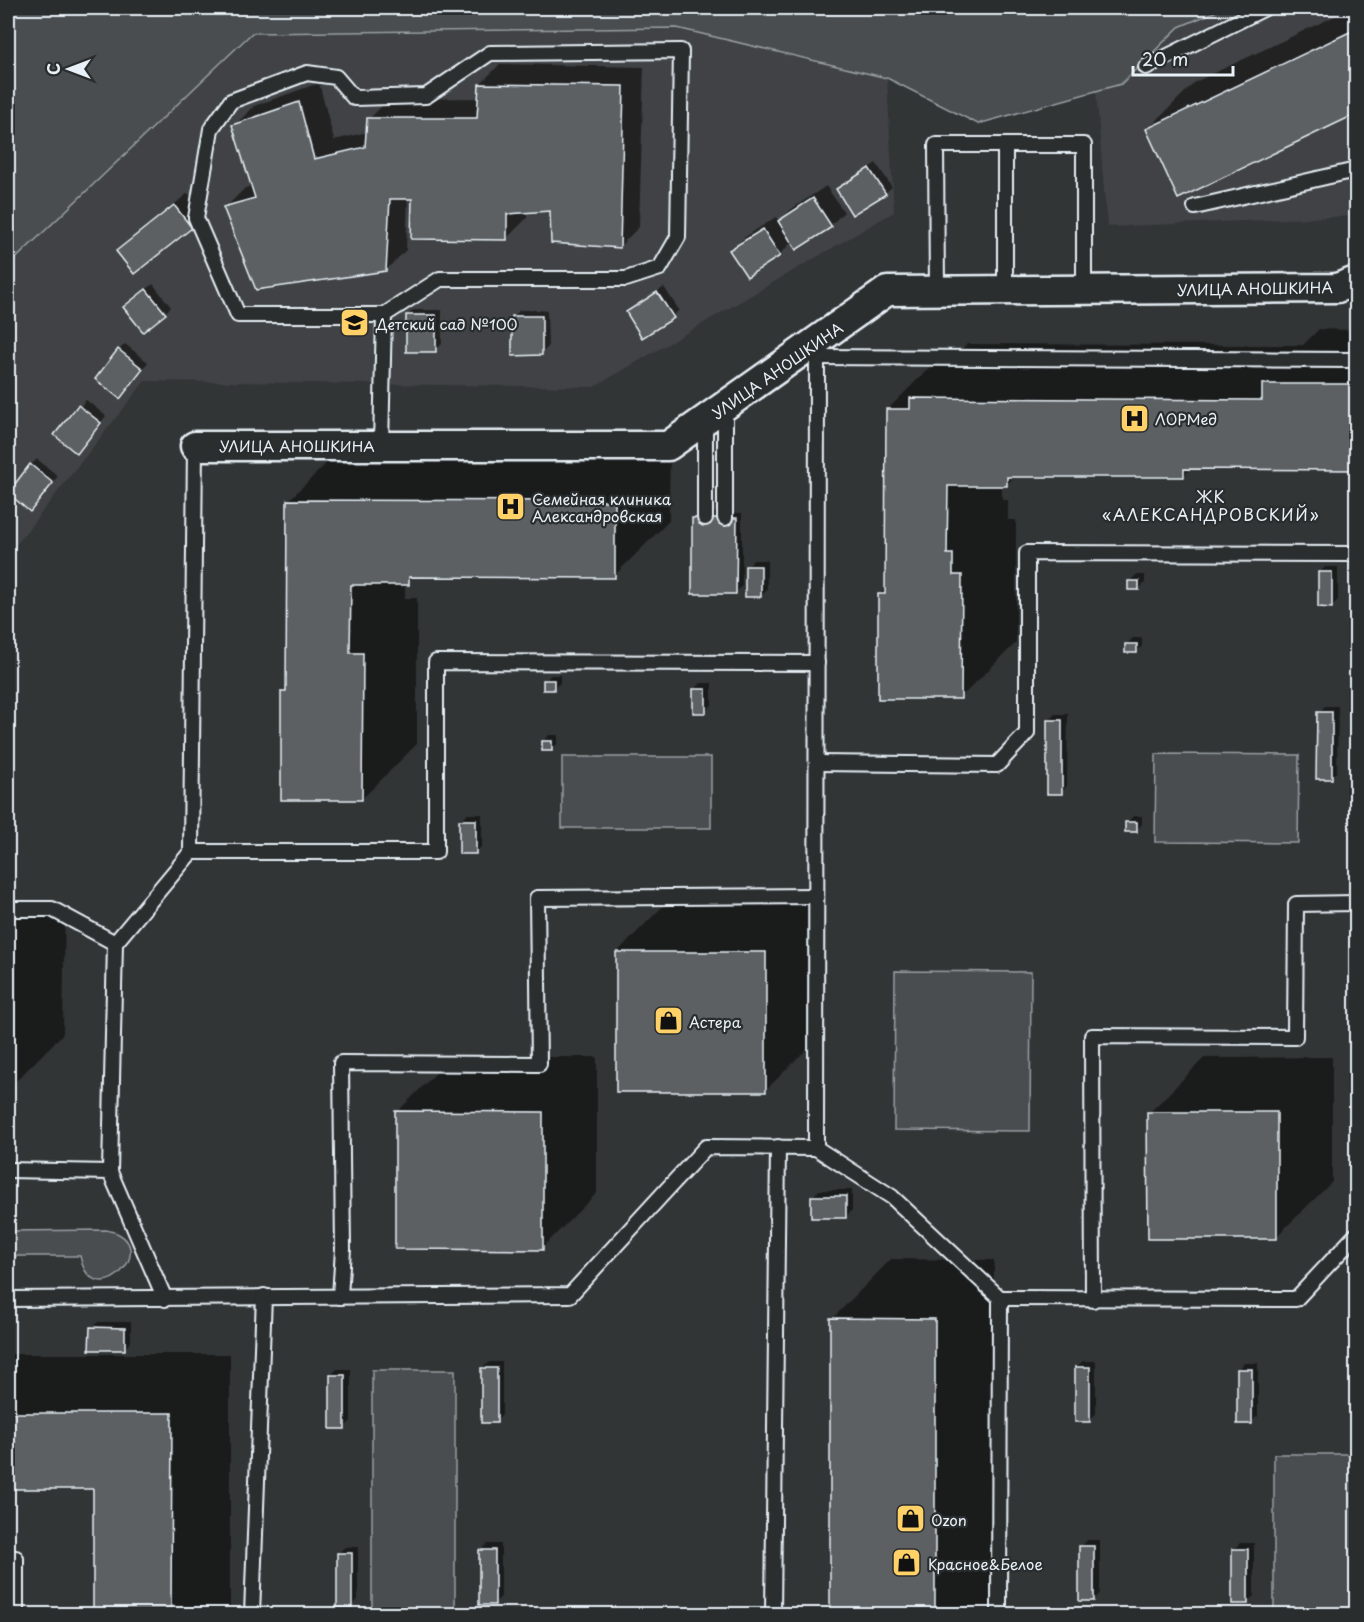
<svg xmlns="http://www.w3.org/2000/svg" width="1364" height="1622" viewBox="0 0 1364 1622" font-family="'Playpen Sans',sans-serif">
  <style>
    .built { fill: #3f4244 }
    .green { fill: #494d4f; stroke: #989fa4; stroke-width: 1.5 }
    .shadow { fill: #0007 }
    .building { fill: #5c6063; stroke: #e8f1f8; stroke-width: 1.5 }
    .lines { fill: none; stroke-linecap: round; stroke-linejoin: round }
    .lane-casing { stroke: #e8f1f8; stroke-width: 18 }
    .street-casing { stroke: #e8f1f8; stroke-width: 33 }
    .lane { stroke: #2a2d2e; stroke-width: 14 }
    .street { stroke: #2a2d2e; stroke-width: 28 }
    .labels { text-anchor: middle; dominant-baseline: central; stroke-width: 4.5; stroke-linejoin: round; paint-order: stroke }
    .street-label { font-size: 15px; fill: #e8f1f8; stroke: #2a2d2e }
    .poi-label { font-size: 15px; fill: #e8f1f8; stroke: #2a2d2e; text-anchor: start }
    .neighbourhood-label { font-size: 16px; letter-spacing: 1.5px; fill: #e8f1f8; stroke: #2a2d2e }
  </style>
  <rect width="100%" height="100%" fill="#323536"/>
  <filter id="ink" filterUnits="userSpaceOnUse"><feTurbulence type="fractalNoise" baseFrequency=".0167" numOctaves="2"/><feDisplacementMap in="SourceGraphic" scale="12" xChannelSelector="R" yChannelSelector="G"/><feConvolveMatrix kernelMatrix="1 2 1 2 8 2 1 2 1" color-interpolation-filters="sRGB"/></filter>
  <g filter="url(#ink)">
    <g class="built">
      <path d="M 1193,8 L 1356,8 L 1356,216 L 1107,227 L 1094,65 Z"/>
      <path d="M 677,28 L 887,78 L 894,212 L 594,387 L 145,381 L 8,555 L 8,266 L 251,33 Z"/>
    </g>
    <g class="green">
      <path d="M 8,8 L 1224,8 L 1179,27 L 1121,84 L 978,124 L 887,78 L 677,28 L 252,33 L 8,266 Z"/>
      <path d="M 1156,754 L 1299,755 L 1298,843 L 1155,842 Z"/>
      <rect x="562" y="757" width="149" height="71"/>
      <path d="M 895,971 L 1031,972 L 1030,1131 L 894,1130 Z"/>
      <path d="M 106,1230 C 168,1242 93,1320 80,1256 L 8,1256 L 8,1231 Z"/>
      <rect x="372" y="1370" width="83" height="244"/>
      <rect x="1274" y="1454" width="82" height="160"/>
    </g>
    <g class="shadow">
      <path d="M 1352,8 L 1356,8 L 1356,112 L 1179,197 L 1147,130 L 1195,82 Z"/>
      <path d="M 500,64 L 644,67 L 639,227 L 619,247 L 551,210 L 527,211 L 527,218 L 507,238 L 408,198 L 406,250 L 386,270 L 225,208 L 245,188 L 252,186 L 234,126 L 254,106 L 319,83 L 334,140 L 368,132 L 369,119 L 389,99 L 480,98 L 480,84 Z"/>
      <path d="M 876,163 L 892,187 L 885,193 L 838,189 Z"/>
      <path d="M 826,186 L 844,212 L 831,225 L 793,241 L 779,255 L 731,250 L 745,237 L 776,217 L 779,221 L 793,208 Z"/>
      <path d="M 188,193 L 205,213 L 135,271 L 118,251 Z"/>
      <path d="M 153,284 L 171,307 L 165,313 L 131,301 Z"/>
      <path d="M 664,287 L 679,310 L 673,316 L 628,312 Z"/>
      <path d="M 413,310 L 442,310 L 442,344 L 435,351 L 407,316 Z"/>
      <path d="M 520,310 L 547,310 L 548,347 L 542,353 L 513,317 Z"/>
      <path d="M 1319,329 L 1356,330 L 1356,469 L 1191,468 L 1184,476 L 1016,475 L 1006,485 L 1002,485 L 1002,500 L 1008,500 L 1008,520 L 1016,520 L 1016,643 L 960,698 L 880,594 L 887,587 L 888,409 L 943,354 L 957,354 L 967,344 L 1303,345 Z"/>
      <path d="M 125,344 L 148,362 L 127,390 L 119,350 Z"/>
      <path d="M 86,400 L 106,416 L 83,445 L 56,435 Z"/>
      <path d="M 344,446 L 670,447 L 669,521 L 614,576 L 416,576 L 405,583 L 405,598 L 417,598 L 417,744 L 362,799 L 283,692 L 288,687 L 288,501 Z"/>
      <path d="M 37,459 L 58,476 L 36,503 L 31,465 Z"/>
      <path d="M 700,512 L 742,513 L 742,586 L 736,592 L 694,519 Z"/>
      <path d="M 8,532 L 12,536 L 8,542 Z"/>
      <path d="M 753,560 L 767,560 L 767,589 L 761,596 L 747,567 Z"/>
      <path d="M 1325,567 L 1338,567 L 1338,600 L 1332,606 L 1319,573 Z"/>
      <path d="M 1136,575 L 1145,575 L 1145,583 L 1139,589 L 1130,581 Z"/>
      <path d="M 1133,638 L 1142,638 L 1142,646 L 1136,652 L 1127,644 Z"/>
      <path d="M 551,675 L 560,675 L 560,683 L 553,689 L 545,681 Z"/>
      <path d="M 701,683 L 712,683 L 712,705 L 705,711 L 695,689 Z"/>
      <path d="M 1325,706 L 1338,706 L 1337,771 L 1331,777 L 1319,712 Z"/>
      <path d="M 1055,714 L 1068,714 L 1067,786 L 1061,792 L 1049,720 Z"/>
      <path d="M 549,735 L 558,735 L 558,743 L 552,749 L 543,742 Z"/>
      <path d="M 467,814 L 482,814 L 482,846 L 476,852 L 461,820 Z"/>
      <path d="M 1133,816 L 1142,816 L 1142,824 L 1136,830 L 1127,823 Z"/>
      <path d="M 672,897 L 820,897 L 820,1036 L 765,1091 L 617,952 Z"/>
      <path d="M 8,904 L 65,905 L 63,1034 L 8,1089 Z"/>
      <path d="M 452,1057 L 597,1057 L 597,1193 L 542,1248 L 397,1112 Z"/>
      <path d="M 1332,1057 L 1332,1182 L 1276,1237 L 1149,1113 L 1204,1058 Z"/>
      <path d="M 819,1190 L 852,1190 L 852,1210 L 846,1217 L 813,1196 Z"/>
      <path d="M 891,1259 L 994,1260 L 994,1614 L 831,1614 L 832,1319 Z"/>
      <path d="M 98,1322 L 131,1322 L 131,1342 L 125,1348 L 92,1328 Z"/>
      <path d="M 8,1354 L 230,1354 L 230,1614 L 94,1614 L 94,1488 L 8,1488 Z"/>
      <path d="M 1083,1361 L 1096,1361 L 1096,1414 L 1089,1420 L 1076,1367 Z"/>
      <path d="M 489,1362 L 502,1362 L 502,1415 L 496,1421 L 482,1368 Z"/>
      <path d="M 1244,1363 L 1258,1363 L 1258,1416 L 1251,1422 L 1238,1369 Z"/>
      <path d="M 337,1369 L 351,1369 L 351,1421 L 344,1428 L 331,1375 Z"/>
      <path d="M 1087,1540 L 1100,1540 L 1100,1593 L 1094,1600 L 1081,1547 Z"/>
      <path d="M 1240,1543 L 1254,1543 L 1254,1596 L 1247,1602 L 1234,1549 Z"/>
      <path d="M 487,1544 L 501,1544 L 501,1597 L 494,1603 L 481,1550 Z"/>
      <path d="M 345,1547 L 358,1547 L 358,1600 L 351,1606 L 338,1553 Z"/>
    </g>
    <g class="building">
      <path d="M 1356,29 L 1356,114 L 1178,199 L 1146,129 Z"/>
      <path d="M 479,84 L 624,86 L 620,248 L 551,243 L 550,211 L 507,214 L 507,240 L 411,239 L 412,199 L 390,199 L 386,271 L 256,290 L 223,207 L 255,198 L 232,125 L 299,102 L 314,159 L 365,147 L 367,118 L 477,118 Z"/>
      <path d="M 869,168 L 886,194 L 852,215 L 836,189 Z"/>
      <path d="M 813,198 L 832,227 L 796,250 L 778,221 Z"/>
      <path d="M 174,205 L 192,228 L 134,274 L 116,251 Z"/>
      <path d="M 763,229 L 780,256 L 747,277 L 729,250 Z"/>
      <path d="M 146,289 L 166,314 L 143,332 L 123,307 Z"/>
      <path d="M 657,292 L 674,318 L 642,338 L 626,312 Z"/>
      <rect x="406" y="315" width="30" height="37"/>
      <path d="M 512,316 L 542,316 L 542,355 L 512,356 Z"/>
      <path d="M 118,349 L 143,369 L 120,399 L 95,379 Z"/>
      <path d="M 1262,384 L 1356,384 L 1356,470 L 1184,469 L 1184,477 L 1007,477 L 1007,486 L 948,486 L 947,554 L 953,554 L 953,575 L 962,575 L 961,699 L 878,699 L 878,594 L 885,594 L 886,409 L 910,409 L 910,398 L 1262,400 Z"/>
      <path d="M 78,405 L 101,423 L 77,454 L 54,435 Z"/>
      <path d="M 30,464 L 53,483 L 30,512 L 8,493 Z"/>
      <path d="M 287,500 L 615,501 L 615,578 L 409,577 L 409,585 L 351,585 L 350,653 L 363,653 L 362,800 L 281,800 L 281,691 L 286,691 Z"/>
      <path d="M 692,518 L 737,518 L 736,594 L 692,594 Z"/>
      <rect x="745" y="566" width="16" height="31"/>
      <path d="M 1318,572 L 1332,572 L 1332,608 L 1318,607 Z"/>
      <rect x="1128" y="581" width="11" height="9"/>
      <rect x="1125" y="644" width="12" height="9"/>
      <rect x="543" y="680" width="11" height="10"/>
      <rect x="693" y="689" width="13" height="24"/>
      <path d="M 1317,712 L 1332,712 L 1332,779 L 1316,779 Z"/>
      <rect x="1047" y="720" width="15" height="74"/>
      <rect x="542" y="741" width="10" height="10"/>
      <rect x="459" y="820" width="17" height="34"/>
      <rect x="1125" y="822" width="12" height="10"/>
      <rect x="616" y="952" width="150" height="140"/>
      <path d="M 8,960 L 11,960 L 9,1091 L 8,1091 Z"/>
      <path d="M 395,1111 L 543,1112 L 543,1250 L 395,1249 Z"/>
      <path d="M 1147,1112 L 1277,1112 L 1277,1239 L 1148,1239 Z"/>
      <rect x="811" y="1196" width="35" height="22"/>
      <path d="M 830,1318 L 935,1319 L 935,1614 L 830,1614 Z"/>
      <path d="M 90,1327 L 125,1328 L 125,1350 L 89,1350 Z"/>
      <rect x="1075" y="1367" width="15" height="55"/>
      <rect x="481" y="1368" width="16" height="55"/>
      <rect x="1237" y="1369" width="15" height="55"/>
      <rect x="330" y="1375" width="15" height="54"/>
      <path d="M 8,1413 L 172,1413 L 171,1614 L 93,1614 L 93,1489 L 8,1489 Z"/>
      <rect x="1079" y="1546" width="15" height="55"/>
      <rect x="1232" y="1549" width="16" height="55"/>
      <rect x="479" y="1550" width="16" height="55"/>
      <rect x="337" y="1553" width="15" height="55"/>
    </g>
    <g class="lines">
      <defs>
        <g id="lane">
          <path d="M 1146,67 L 1265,8"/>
          <path d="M 1005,145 L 1005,290"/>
          <path d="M 1195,207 L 1356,170"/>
          <path d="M 937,291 L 936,145 L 1084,145 L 1084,289"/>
          <path d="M 817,357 L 1356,360"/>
          <path d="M 705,420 L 705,518"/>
          <path d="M 381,445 L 384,315 L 440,279 L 626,279 L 660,268 L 678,237 L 681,51 L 490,53 L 426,96 L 354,98 L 336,77 L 307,73 L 231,101 L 211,129 L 196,218 L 238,315 L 384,315"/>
          <path d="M 725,518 L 725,406"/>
          <path d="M 817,763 L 997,765 L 1027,733 L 1027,553 L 1356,554"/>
          <path d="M 191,852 L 436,852 L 436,662 L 817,663"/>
          <path d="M 8,909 L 52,909 L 115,943 L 191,852 L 195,446"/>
          <path d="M 816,1148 L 817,342"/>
          <path d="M 8,1170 L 110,1172 L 165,1299"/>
          <path d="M 110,1172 L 115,943"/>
          <path d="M 340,1297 L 343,1249 L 341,1063 L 539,1064 L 537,898 L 816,896"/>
          <path d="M 8,1299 L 570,1295 L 706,1147 L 816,1148 L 892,1197 L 1000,1298 L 1296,1299 L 1356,1235"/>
          <path d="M 1093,1300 L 1092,1036 L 1295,1037 L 1296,904 L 1356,903"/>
          <path d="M 8,1558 L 16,1558 L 16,1614"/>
          <path d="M 252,1614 L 264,1296"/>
          <path d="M 773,1614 L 778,1147"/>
          <path d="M 999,1614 L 1000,1298"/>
        </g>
        <path id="street" d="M 195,446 L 668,446 L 887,291 L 1337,288 L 1356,281"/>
      </defs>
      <use href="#lane" class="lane-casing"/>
      <use href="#street" class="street-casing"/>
      <use href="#lane" class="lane"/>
      <use href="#street" class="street"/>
    </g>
  </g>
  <defs>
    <symbol id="school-square" viewBox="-11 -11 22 22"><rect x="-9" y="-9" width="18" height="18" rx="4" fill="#ffd166" stroke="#2a2d2e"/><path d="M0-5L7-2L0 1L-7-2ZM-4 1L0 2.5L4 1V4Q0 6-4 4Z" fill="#111"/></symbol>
    <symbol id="hospital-square" viewBox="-11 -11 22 22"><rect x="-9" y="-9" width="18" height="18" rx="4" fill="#ffd166" stroke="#2a2d2e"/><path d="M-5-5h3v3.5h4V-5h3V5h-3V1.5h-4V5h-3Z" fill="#111"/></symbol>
    <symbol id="shop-square" viewBox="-11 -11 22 22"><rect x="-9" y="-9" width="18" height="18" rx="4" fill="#ffd166" stroke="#2a2d2e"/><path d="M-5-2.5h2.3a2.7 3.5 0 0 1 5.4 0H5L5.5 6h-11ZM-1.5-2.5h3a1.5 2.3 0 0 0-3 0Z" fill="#111"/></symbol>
  </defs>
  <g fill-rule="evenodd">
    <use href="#school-square" x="338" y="306" width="33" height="33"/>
    <use href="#hospital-square" x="1118" y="402" width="33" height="33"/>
    <use href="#hospital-square" x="494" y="490" width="33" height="33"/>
    <use href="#shop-square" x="652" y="1004" width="33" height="33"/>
    <use href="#shop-square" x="894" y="1502" width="33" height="33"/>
    <use href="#shop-square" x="890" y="1546" width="33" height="33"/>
  </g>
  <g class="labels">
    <g class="street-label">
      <text transform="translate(1255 288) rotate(-1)">УЛИЦА АНОШКИНА</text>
      <text transform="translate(777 370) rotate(-35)">УЛИЦА АНОШКИНА</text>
      <text x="297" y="445">УЛИЦА АНОШКИНА</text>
    </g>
    <g class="poi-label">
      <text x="376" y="323">Детский сад №100</text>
      <text x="1155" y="418">ЛОРМед</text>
      <text x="532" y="498">Семейная клиника<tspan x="532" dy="17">Александровская</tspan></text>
      <text x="689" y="1021">Астера</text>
      <text x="931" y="1519">Ozon</text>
      <text x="928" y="1563">Красное&amp;Белое</text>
    </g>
    <g class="neighbourhood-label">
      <text x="1211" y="496">ЖК<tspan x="1211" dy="18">«АЛЕКСАНДРОВСКИЙ»</tspan></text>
    </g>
  </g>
  <rect width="1364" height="1622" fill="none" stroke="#2a2d2e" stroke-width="30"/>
  <rect x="15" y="15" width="1334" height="1592" fill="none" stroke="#e8f1f8" stroke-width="2" filter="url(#ink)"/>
  <g transform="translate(69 69) rotate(270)" stroke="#2a2d2e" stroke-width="4.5" paint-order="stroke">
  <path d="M0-4.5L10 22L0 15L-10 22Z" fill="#e8f1f8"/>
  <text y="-9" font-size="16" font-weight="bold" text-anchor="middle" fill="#e8f1f8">С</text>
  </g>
  <path d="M1133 66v9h100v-9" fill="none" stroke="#e8f1f8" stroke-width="3"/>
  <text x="1142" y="66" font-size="18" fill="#e8f1f8" stroke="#2a2d2e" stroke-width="4.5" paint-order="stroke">20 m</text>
</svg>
